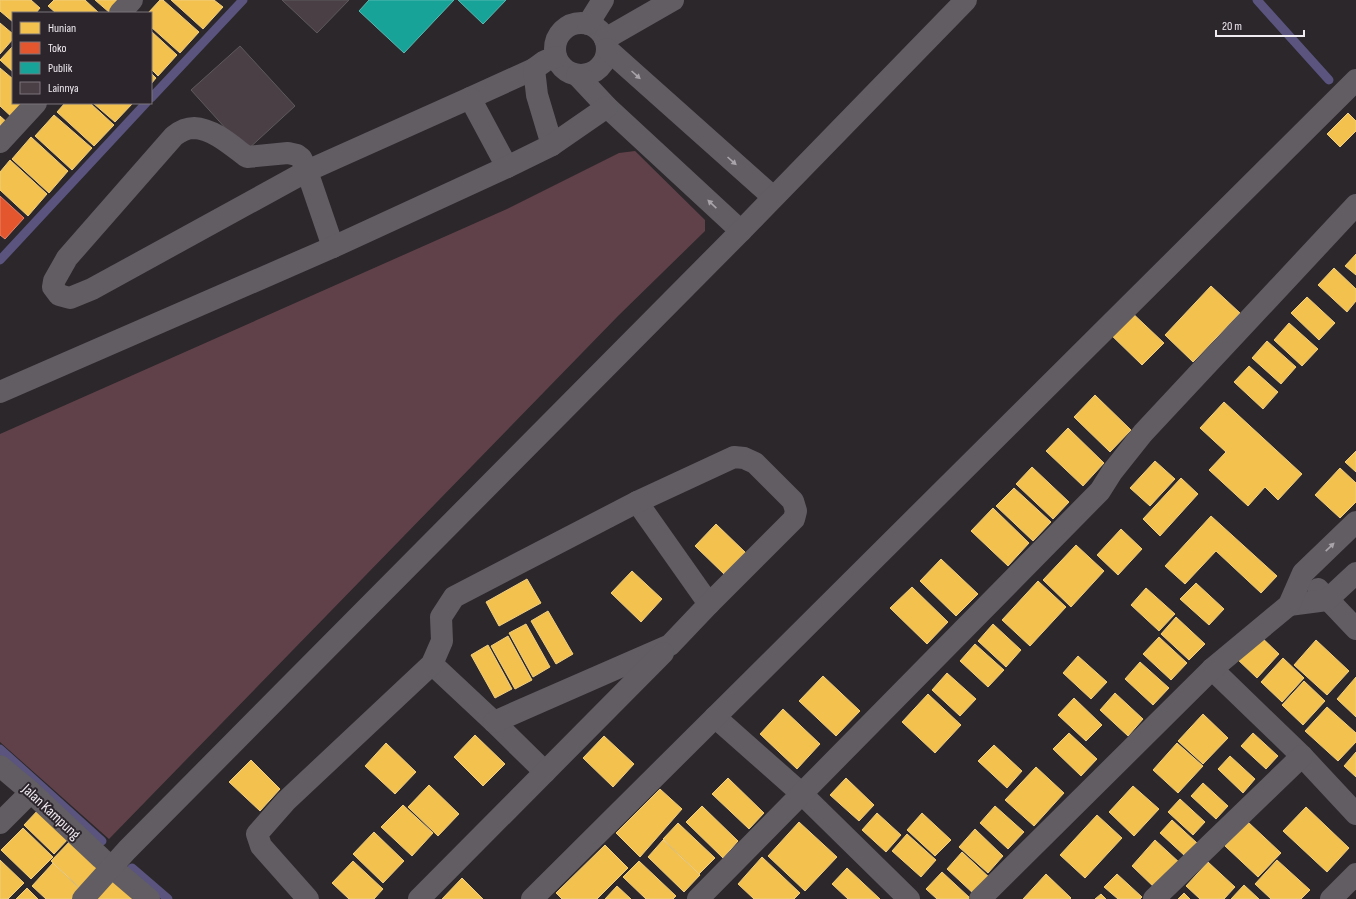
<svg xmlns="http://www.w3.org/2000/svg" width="1356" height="899" viewBox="0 0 1356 899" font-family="'Sofia Sans Condensed',sans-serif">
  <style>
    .green { fill: #614149 }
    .homes { fill: #f2c14e; stroke: #f1ce7f }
    .shops { fill: #e4572e; stroke: #e88368 }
    .public { fill: #17a398; stroke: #58b9b2 }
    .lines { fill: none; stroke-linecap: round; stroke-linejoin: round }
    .stream { stroke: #5a547f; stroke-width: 9 }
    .building { fill: #493f45; stroke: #5d595c }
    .minor { stroke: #615d63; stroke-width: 22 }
    .oneway { fill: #a8a4aa }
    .labels { text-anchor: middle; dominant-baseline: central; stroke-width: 4; stroke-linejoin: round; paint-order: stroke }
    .street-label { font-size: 15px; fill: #f0ebf0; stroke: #2c262c }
  </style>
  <rect width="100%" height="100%" fill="#2b272b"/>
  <path class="green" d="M 635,151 L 705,220 L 705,231 L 618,316 L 109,839 L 0,742 L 0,434 L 507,209 L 619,153 Z"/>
  <g class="homes">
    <path d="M 0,0 L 31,0 L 40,8 L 36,13 L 13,13 L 13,22 L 0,11 Z"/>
    <path d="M 54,0 L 85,0 L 99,13 L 56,13 L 48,6 Z"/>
    <path d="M 95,0 L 123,0 L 110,13 Z"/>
    <path d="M 160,0 L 163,0 L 199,32 L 180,53 L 151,27 L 151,13 L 148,13 Z"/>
    <path d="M 171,0 L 214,0 L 223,7 L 203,29 Z"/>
    <path d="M 0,23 L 13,34 L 13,39 L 0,54 Z"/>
    <path d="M 151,31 L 177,55 L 158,76 L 151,69 Z"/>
    <path d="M 13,46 L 13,72 L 0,60 Z"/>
    <path d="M 0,68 L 13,79 L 13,103 L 29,103 L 15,120 L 0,106 Z"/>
    <path d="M 151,73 L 156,78 L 151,84 Z"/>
    <path d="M 65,103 L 90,103 L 114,125 L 94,146 L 57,112 Z"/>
    <path d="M 93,103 L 133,103 L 115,122 Z"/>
    <path d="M 1348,113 L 1356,121 L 1356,131 L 1340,147 L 1327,134 Z"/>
    <path d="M 54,115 L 92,148 L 72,170 L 35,136 Z"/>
    <path d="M 0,116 L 10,125 L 0,136 Z"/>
    <path d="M 31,137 L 68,171 L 49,193 L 12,159 Z"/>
    <path d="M 10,160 L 47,194 L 28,216 L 0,190 L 0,172 Z"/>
    <path d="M 1356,254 L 1356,275 L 1345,266 Z"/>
    <path d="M 1334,268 L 1356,289 L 1356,301 L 1347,312 L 1318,285 Z"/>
    <path d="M 1211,286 L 1240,313 L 1193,362 L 1165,335 Z"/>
    <path d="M 1307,297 L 1335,323 L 1319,340 L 1291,313 Z"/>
    <path d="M 1127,308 L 1164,343 L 1142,365 L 1106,330 Z"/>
    <path d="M 1289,323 L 1318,349 L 1302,366 L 1274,340 Z"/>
    <path d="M 1267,341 L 1296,367 L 1281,384 L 1252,358 Z"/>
    <path d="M 1249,366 L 1278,392 L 1263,409 L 1234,382 Z"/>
    <path d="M 1095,395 L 1131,430 L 1110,452 L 1074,417 Z"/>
    <path d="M 1224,402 L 1302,474 L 1278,500 L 1265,487 L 1248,506 L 1209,470 L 1226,452 L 1200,428 Z"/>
    <path d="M 1068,428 L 1104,463 L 1083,486 L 1046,451 Z"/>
    <path d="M 1356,451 L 1356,472 L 1345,462 Z"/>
    <path d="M 1155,461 L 1175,479 L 1150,506 L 1130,488 Z"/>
    <path d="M 1032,467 L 1069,502 L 1053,519 L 1016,484 Z"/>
    <path d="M 1340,468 L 1356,483 L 1356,502 L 1340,518 L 1315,495 Z"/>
    <path d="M 1181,478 L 1198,494 L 1160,536 L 1143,519 Z"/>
    <path d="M 1014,488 L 1051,522 L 1033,541 L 996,506 Z"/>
    <path d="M 993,508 L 1029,543 L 1008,566 L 971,531 Z"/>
    <path d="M 1211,516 L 1277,576 L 1261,593 L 1216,551 L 1185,584 L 1165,566 Z"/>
    <path d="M 716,524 L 746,553 L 725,575 L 695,546 Z"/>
    <path d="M 1121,529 L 1142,549 L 1118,575 L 1097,555 Z"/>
    <path d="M 1076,545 L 1104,571 L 1071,607 L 1043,580 Z"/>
    <path d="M 941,559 L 978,594 L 956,616 L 920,581 Z"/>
    <path d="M 632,571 L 662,599 L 641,622 L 611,593 Z"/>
    <path d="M 527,579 L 541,603 L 499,626 L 486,602 Z"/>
    <path d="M 1038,581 L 1066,607 L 1030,646 L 1002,620 Z"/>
    <path d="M 1196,583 L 1224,609 L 1209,625 L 1180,599 Z"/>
    <path d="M 912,587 L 948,622 L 927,644 L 890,608 Z"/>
    <path d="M 1146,588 L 1175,614 L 1159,631 L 1131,605 Z"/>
    <path d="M 548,611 L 573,654 L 556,664 L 531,621 Z"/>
    <path d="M 1176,617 L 1205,644 L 1189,660 L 1161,634 Z"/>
    <path d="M 526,624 L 550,667 L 533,677 L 509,633 Z"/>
    <path d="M 993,624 L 1021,650 L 1006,667 L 978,641 Z"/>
    <path d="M 1258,634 L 1279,654 L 1257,678 L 1236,658 Z"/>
    <path d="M 508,636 L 532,680 L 515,689 L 491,646 Z"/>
    <path d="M 1159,637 L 1187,663 L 1171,680 L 1143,654 Z"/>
    <path d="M 1316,640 L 1349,671 L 1327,695 L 1294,665 Z"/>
    <path d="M 975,644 L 1004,670 L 988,687 L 960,661 Z"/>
    <path d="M 488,645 L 512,689 L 495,698 L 471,655 Z"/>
    <path d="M 1078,656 L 1107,682 L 1091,699 L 1063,673 Z"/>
    <path d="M 1283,658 L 1304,678 L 1282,702 L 1261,682 Z"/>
    <path d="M 1140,662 L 1169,688 L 1153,705 L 1125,679 Z"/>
    <path d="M 947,673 L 976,699 L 960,716 L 932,690 Z"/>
    <path d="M 823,676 L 860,711 L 836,736 L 799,701 Z"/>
    <path d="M 1356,677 L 1356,717 L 1337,699 Z"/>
    <path d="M 1304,681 L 1325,701 L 1303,725 L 1282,705 Z"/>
    <path d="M 1115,693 L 1143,719 L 1128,736 L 1100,710 Z"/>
    <path d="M 928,694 L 961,725 L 935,753 L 902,722 Z"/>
    <path d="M 1074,698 L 1102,725 L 1086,741 L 1058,715 Z"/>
    <path d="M 1327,707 L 1356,733 L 1356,742 L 1338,761 L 1305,731 Z"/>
    <path d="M 783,709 L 820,744 L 797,769 L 760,734 Z"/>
    <path d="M 1203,714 L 1228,738 L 1203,764 L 1178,741 Z"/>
    <path d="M 1069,733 L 1097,759 L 1081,776 L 1053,749 Z"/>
    <path d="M 1253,733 L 1278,756 L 1266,769 L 1241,746 Z"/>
    <path d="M 475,735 L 505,764 L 483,786 L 454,757 Z"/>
    <path d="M 604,736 L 634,764 L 613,787 L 583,758 Z"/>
    <path d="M 386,743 L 416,772 L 395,794 L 365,766 Z"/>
    <path d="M 1177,743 L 1203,766 L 1178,793 L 1153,770 Z"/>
    <path d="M 994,745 L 1022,771 L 1007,788 L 978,761 Z"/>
    <path d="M 1356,752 L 1356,777 L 1344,766 Z"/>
    <path d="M 1230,756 L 1255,779 L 1243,793 L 1218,769 Z"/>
    <path d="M 251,760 L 280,789 L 260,811 L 229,782 Z"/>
    <path d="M 1036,767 L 1064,793 L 1034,826 L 1005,800 Z"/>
    <path d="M 728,778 L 764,813 L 749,829 L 712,794 Z"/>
    <path d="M 846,778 L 874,805 L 859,821 L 830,795 Z"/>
    <path d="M 1203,783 L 1228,806 L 1216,819 L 1191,796 Z"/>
    <path d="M 429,785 L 459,814 L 438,836 L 408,807 Z"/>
    <path d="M 1133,786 L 1159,809 L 1134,836 L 1109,812 Z"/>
    <path d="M 660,789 L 682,809 L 640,857 L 616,833 Z"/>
    <path d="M 1180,799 L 1205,822 L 1193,835 L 1168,812 Z"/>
    <path d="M 403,805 L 433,833 L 412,856 L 381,827 Z"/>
    <path d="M 702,806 L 738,841 L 723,858 L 686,822 Z"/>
    <path d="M 995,806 L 1024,832 L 1008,849 L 980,823 Z"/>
    <path d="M 1306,807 L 1349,848 L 1327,872 L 1283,831 Z"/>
    <path d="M 40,808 L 70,837 L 54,854 L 24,825 Z"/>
    <path d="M 877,813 L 901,835 L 886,852 L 862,830 Z"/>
    <path d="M 922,813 L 951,840 L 935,856 L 907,830 Z"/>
    <path d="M 1097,815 L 1122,838 L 1085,878 L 1060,855 Z"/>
    <path d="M 1172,820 L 1197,843 L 1185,856 L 1160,833 Z"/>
    <path d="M 799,822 L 837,857 L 805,891 L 768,856 Z"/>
    <path d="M 1248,822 L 1281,853 L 1258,877 L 1225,846 Z"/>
    <path d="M 678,823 L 715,858 L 699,874 L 663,839 Z"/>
    <path d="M 23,828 L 53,857 L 31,879 L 1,850 Z"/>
    <path d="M 975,829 L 1003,856 L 988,873 L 959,847 Z"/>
    <path d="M 374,832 L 404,861 L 383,883 L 353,854 Z"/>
    <path d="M 907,834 L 936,860 L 921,877 L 892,851 Z"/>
    <path d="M 73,838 L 102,867 L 81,889 L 51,861 Z"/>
    <path d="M 663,840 L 700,875 L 684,892 L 648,857 Z"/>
    <path d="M 1155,840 L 1181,864 L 1157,890 L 1132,866 Z"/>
    <path d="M 605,845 L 628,868 L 597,899 L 562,899 L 556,893 Z"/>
    <path d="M 962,852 L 991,879 L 975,895 L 947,869 Z"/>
    <path d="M 762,857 L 800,893 L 794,899 L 754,899 L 738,884 Z"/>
    <path d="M 0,860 L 24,883 L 8,899 L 0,899 Z"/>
    <path d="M 1277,860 L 1310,890 L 1301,899 L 1271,899 L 1255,884 Z"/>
    <path d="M 353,861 L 383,889 L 374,899 L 349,899 L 332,883 Z"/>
    <path d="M 639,861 L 676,896 L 673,899 L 646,899 L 623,877 Z"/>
    <path d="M 1208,862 L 1235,887 L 1224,899 L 1200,899 L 1186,886 Z"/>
    <path d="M 53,863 L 83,892 L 76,899 L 46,899 L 32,886 Z"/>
    <path d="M 847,868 L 880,899 L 848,899 L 832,884 Z"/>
    <path d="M 942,872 L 970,898 L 969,899 L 937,899 L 926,889 Z"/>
    <path d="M 1046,874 L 1071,898 L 1070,899 L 1023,899 Z"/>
    <path d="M 1117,874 L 1142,897 L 1140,899 L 1118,899 L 1104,887 Z"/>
    <path d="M 114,877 L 136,899 L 93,899 Z"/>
    <path d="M 462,878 L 483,899 L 442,899 Z"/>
    <path d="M 1244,885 L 1259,899 L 1231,899 Z"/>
    <path d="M 617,886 L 631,899 L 605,899 Z"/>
    <path d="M 27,888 L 38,899 L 16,899 Z"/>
    <path d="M 1184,893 L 1190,899 L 1178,899 Z"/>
    <path d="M 1101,894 L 1106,899 L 1095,899 Z"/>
  </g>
  <path class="shops" d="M 0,196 L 24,218 L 5,239 L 0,235 Z"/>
  <g class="public">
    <path d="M 369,0 L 454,0 L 404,53 L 359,11 Z"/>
    <path d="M 458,0 L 506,0 L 483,24 Z"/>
  </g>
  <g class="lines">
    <g class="stream">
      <path d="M 1257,0 L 1329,80"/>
      <path d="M 151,98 L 243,0"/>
      <path d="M 0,260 L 146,103"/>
      <path d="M 0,749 L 102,841"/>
      <path d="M 132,868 L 168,899"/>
    </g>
  </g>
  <g class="building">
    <path d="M 282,0 L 349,0 L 317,33 Z"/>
    <path d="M 240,46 L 295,106 L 246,151 L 191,90 Z"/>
  </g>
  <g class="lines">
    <g class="minor">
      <path d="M 120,13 L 132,0"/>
      <circle cx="581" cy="49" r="26"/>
      <path d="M 588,24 L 603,0"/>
      <path d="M 605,39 L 673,0"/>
      <path d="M 607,49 L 773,197"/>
      <path d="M 577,75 L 607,107 L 741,231"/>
      <path d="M 470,98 L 534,69"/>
      <path d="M 0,142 L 36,103"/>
      <path d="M 552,145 L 537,95 L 534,69 L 545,61 L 556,57"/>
      <path d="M 333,247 L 307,171 L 303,162 L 301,158 L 297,155 L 288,153 L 247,157 C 232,146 214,129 194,128 C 187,128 179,132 174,136 L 67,258 L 54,281 L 53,287 L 59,295 L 70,298 L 92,289 L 307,171 L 470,98 L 507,167"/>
      <path d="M 0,392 L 333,247 L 507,167 L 552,145 L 607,107"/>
      <path d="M 637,502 L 709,604"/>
      <path d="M 1318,589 L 1356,629"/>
      <path d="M 1289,605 L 1327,600 L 1356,573"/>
      <path d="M 432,664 L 494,722 L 545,772"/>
      <path d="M 1212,669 L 1302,756 L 1356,814"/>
      <path d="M 715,717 L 802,794 L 909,899"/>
      <path d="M 0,766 L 31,792 L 101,858 L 149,899"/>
      <path d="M 0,823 L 31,792"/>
      <path d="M 83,899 L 127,850 L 741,231 L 966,0"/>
      <path d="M 308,899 L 261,846 L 257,834 L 286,801 L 432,664 L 442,641 L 441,617 L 454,597 L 637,502 L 734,457 L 744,458 L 755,463 L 793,501 L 796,511 L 794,519 L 709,604 L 670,645 L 494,722"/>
      <path d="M 419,899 L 663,653"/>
      <path d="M 532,899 L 1356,80"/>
      <path d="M 698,899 L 1100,491 L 1112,472 L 1143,433 L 1356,205"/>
      <path d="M 980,899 L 1212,669 L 1289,605 L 1303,573 L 1356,522"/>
      <path d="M 1154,899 L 1302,756"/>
      <path d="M 1331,899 L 1356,874"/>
    </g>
  </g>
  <defs><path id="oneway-solid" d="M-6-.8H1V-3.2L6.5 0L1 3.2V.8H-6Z"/></defs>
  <g class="oneway">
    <use href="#oneway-solid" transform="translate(636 75) rotate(42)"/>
    <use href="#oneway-solid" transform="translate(732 161) rotate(42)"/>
    <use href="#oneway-solid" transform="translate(712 204) rotate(-137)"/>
    <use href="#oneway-solid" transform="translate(1330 547) rotate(-44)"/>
  </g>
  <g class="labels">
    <g class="street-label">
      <text transform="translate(51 812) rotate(43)">Jalan Kampung</text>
    </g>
  </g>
  <rect x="12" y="12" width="140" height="92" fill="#2c262c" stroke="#7a757a"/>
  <rect x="20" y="22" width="20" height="12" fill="#f2c14e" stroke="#7a757a"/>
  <text x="48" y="32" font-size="12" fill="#f0ebf0">Hunian</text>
  <rect x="20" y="42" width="20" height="12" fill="#e4572e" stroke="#7a757a"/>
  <text x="48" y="52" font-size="12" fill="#f0ebf0">Toko</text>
  <rect x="20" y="62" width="20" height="12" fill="#17a398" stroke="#7a757a"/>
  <text x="48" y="72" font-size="12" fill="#f0ebf0">Publik</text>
  <rect x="20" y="82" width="20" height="12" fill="#493f45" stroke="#7a757a"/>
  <text x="48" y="92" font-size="12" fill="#f0ebf0">Lainnya</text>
  <path d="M1216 30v6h88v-6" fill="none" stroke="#f0ebf0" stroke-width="2"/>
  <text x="1222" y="30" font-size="12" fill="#f0ebf0" stroke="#2c262c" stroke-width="3" paint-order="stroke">20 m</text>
</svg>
